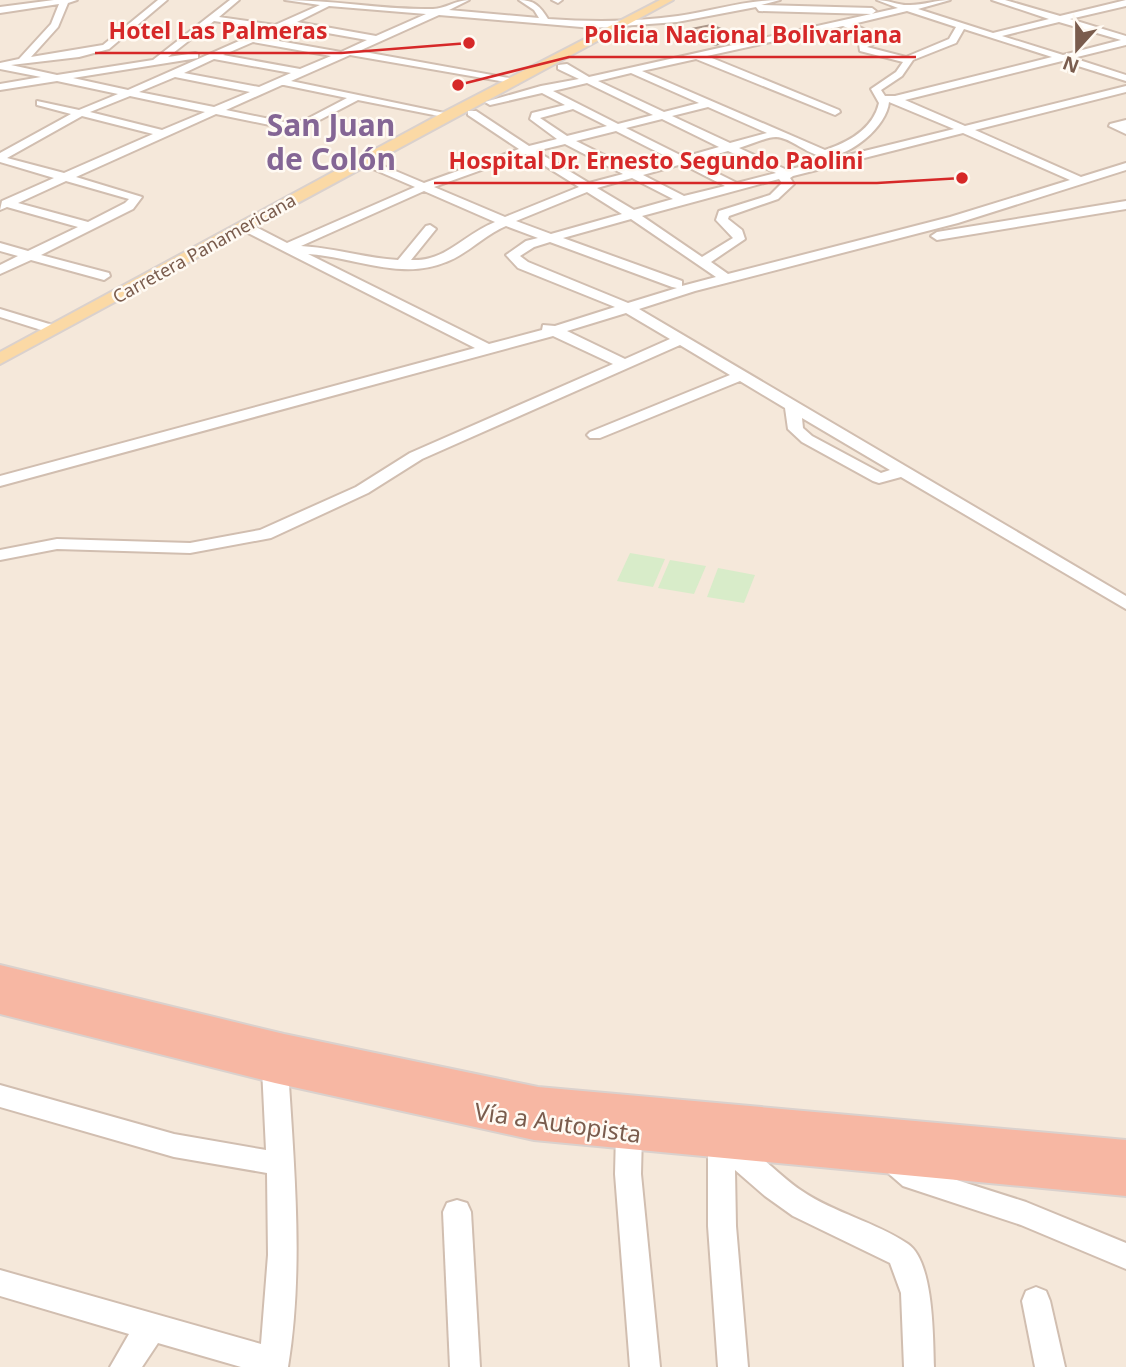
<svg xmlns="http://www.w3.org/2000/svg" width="1126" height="1367" viewBox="0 0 1126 1367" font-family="'Noto Sans',sans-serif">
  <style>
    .residential { fill: #f5e8da }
    .green { fill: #d8ecc9 }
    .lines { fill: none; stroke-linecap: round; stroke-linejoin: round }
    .minor-casing { stroke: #d1beb0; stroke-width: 4 }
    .major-casing { stroke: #dad1cd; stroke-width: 4 }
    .highway-casing { stroke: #dad1cd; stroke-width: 4 }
    .minor { fill: #fff; fill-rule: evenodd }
    .major { fill: #fbd9a5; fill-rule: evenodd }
    .highway { fill: #f7b7a3; fill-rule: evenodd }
    .wall { fill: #d1b7a8 }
    .shaded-wall { fill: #aa9588 }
    .building { fill: #f3d5c3; stroke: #aa9588; stroke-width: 2 }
    .labels { text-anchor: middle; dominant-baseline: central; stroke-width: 5; stroke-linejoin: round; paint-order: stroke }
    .far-street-label { font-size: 18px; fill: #7a5c4d; stroke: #fffaf3 }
    .near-street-label { font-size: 24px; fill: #7a5c4d; stroke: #fffaf3 }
    .far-town-label { font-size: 30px; font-weight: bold; fill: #846695; stroke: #fffaf3 }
    .leader { fill: none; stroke: #d62828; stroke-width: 2.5 }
    .callout-dot { fill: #d62828; stroke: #fffaf3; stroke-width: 2.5 }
    .callout-label { font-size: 23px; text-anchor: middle; font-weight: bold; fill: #d62828; stroke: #fffaf3; stroke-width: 5; stroke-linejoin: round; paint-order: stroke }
  </style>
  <rect width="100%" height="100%" fill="#fdf6ec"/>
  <rect class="residential" x="0" y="0" width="1126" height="1367"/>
  <g class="green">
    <path d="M 630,553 L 665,559 L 653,587 L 617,581 Z"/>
    <path d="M 670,560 L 706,566 L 694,594 L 658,588 Z"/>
    <path d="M 718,568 L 755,575 L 744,603 L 707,597 Z"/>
  </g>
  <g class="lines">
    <defs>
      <g id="minor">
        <path d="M 54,0 L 77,0 L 68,3 L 58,27 L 31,57 L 103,45 L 158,0 L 167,0 L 109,49 L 79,57 L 11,65 L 57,75 L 153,60 L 230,0 L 239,0 L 219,17 L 275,25 L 320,5 L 285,0 C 334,0 384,10 433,9 C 445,9 456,0 469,0 L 449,10 L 539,18 L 534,10 L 519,0 C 534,0 540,6 548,19 C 591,22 635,22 678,16 C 712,11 746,0 780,0 L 761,5 L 872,8 L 876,11 L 872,14 L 759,11 L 756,7 L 677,22 L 593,28 L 439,15 L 359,51 L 514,79 L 519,82 L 517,84 L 350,55 L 291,81 L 454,115 L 449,118 L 358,100 L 312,124 L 289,129 L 216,114 L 76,177 L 142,197 L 133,209 L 41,255 L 109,273 L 110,276 L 104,280 L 31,260 L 0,274 L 0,265 L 18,256 L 0,251 L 0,243 L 28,251 L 78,227 L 7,207 L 0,210 L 2,201 L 54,178 L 0,162 L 0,153 L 71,114 L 37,105 L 37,101 L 79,110 L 118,94 L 57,81 L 0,90 L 0,84 L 41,77 L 0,69 L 0,63 L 19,59 L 51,24 L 59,4 L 0,13 L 0,7 ZM 329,6 L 426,14 L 376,36 L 297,22 ZM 214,21 L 266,29 L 128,90 L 73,78 L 198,58 L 198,54 L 195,53 L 168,57 ZM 288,26 L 367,40 L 341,52 L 262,38 ZM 253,42 L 331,56 L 300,69 L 223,55 ZM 214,59 L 291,73 L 259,87 L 184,73 ZM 175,77 L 250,92 L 214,107 L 139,92 ZM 282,85 L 284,85 L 347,98 L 305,120 L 289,123 L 226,110 ZM 130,96 L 205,112 L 162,130 L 90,112 ZM 82,116 L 153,134 L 64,173 L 7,158 ZM 66,181 L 129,199 L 125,203 L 88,222 L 18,203 Z"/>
        <path d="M 552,0 L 562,0 L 558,3 Z"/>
        <path d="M 877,0 C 888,0 900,6 910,5 C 924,5 936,0 950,0 L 918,9 L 993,33 L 1049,19 L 992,0 L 1005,0 L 1060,16 L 1126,0 L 1126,6 L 1070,19 L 1126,36 L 1126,45 L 1073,58 L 1126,75 L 1126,81 L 1062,61 L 905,100 L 965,126 L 1126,86 L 1126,92 L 975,130 L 1081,177 L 1126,163 L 1126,170 L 958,223 L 695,291 L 639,309 L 1126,596 L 1126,609 L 901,477 L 879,483 L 873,481 L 802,442 L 788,429 L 785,408 L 740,381 L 600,438 L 590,438 L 587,435 L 590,432 L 730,375 L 680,345 L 422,459 L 368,493 L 271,538 L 190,553 L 57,549 L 0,560 L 0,550 L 57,539 L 190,543 L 260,530 L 356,487 L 410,453 L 613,364 L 553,336 L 0,486 L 0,476 L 475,348 L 240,229 L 240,223 L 248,223 L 287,243 L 415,187 L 359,163 L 359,159 L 367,159 L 424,183 L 519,149 L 468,115 L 468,111 L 476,111 L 529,146 L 557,139 L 530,119 L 532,113 L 565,105 L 542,93 L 490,105 L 485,102 L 541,86 L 579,79 L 558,69 L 558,65 L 567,64 L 589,77 L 898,8 ZM 907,11 L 956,27 L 949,39 L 906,57 L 867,47 L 885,39 L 853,24 ZM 1059,22 L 1121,40 L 1063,55 L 1002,36 ZM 843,26 L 872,39 L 859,44 L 860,51 L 903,62 L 896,72 L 871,89 L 879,103 C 873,129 849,142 825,150 L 642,71 L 696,59 L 835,115 L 840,112 L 839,110 L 707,56 ZM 964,29 L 1052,57 L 895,96 L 885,96 L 881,90 L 902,76 L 913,60 L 956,43 ZM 631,73 L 699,103 L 664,112 L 598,81 ZM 587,83 L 653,115 L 618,124 L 553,91 ZM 889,102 L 954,129 L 787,170 L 739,148 C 750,145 766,137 776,137 C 792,138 806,154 822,156 C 847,160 887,127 889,102 ZM 708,107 L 767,133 L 730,143 L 672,116 ZM 573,109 L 607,126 L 567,136 L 540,118 ZM 662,119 L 719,147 L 684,157 L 626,128 ZM 616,131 L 673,160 L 634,170 L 576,141 ZM 963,133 L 1070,180 L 950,217 L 728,274 L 711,262 L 745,239 L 742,230 L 728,219 L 729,216 L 778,199 L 794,184 L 790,178 L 793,176 ZM 565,144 L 623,174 L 589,183 L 536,151 ZM 728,151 L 776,173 L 737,183 L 693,161 ZM 526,154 L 579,187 L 505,217 L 434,187 ZM 682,164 L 725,186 L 684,196 L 643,175 ZM 632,178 L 673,199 L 634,210 L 597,188 ZM 779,179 L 782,183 L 770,195 L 719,211 L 716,220 L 733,238 L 702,257 L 642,216 ZM 424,191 L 495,222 C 464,234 446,262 411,260 L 436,229 L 430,225 L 426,226 L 398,260 C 365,258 334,248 301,246 ZM 587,192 L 622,214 L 551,234 L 516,221 ZM 631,219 L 716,277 L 682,286 L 682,281 L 563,238 ZM 506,226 L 538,238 L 526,241 L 506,255 L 518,268 L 615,307 L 555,326 L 543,325 L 542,330 L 489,344 L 308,254 C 354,257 402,281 446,262 C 468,254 484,235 506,226 ZM 550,242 L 672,287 L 677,288 L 628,303 L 528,262 L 520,256 L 534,247 ZM 626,313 L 670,339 L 625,359 L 567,331 ZM 802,418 L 890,470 L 881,473 L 812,436 L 803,428 Z"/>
        <path d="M 1126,120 L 1126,134 L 1109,126 L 1110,124 Z"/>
        <path d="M 1126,201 L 1126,209 L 937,240 L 931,236 L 937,232 Z"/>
        <path d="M 0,309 L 59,327 L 61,330 L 54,334 L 0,317 Z"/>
        <path d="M 279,1049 L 288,1052 L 292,1059 L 288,1068 C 294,1166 304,1269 288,1367 L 241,1367 L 158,1343 L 142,1367 L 110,1367 L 129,1334 L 0,1296 L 0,1270 L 261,1344 L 268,1255 L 267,1173 L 174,1157 L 0,1107 L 0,1085 L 174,1134 L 266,1150 L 262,1068 L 270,1052 Z"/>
        <path d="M 629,1122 L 638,1125 L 642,1133 L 641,1174 L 660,1367 L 630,1367 L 615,1174 L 616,1133 L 620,1125 Z"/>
        <path d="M 721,1131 C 749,1141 776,1174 802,1191 C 834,1213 876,1222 908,1244 C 934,1262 933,1338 934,1367 L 904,1367 L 901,1293 L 890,1263 L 793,1216 L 765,1196 L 735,1170 L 736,1226 L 748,1367 L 718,1367 L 708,1226 L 708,1142 L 712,1134 Z"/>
        <path d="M 894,1145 L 903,1149 L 908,1158 L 922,1169 L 1026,1202 L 1126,1243 L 1126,1269 L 1021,1225 L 903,1186 L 888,1173 L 881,1157 L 885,1149 Z"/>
        <path d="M 457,1200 L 467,1203 L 471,1212 L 480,1367 L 450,1367 L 443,1212 L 447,1203 Z"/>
        <path d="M 1036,1287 L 1046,1291 L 1050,1301 L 1065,1367 L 1035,1367 L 1022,1301 L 1026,1291 Z"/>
      </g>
      <path id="major" d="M 660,0 L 673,0 L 0,364 L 0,352 L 444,112 Z"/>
      <path id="highway" d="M 0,965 L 284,1034 L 538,1087 L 1126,1140 L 1126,1196 L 534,1140 L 275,1083 L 0,1014 Z"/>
    </defs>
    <use href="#minor" class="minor-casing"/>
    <use href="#major" class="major-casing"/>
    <use href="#highway" class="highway-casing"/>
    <use href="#minor" class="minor"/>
    <use href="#major" class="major"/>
    <use href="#highway" class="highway"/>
  </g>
  <path class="wall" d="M 691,29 L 734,42 L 714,46 L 691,37 Z"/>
  <path class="shaded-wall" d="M 734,34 L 734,42 L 714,46 L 714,38 Z"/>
  <path class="building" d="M 711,25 L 734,34 L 714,38 L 691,29 Z"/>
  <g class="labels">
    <g class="far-street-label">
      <text transform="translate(204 248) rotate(-29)">Carretera Panamericana</text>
    </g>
    <g class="near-street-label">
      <text transform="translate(558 1122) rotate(8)">Vía a Autopista</text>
    </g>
    <g class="far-town-label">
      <text x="331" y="124">San Juan<tspan x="331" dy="34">de Colón</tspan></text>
    </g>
  </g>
  <path class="leader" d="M469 43L341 53H95M458 85L569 57H916M962 178L877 183H434"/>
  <g class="callout-dot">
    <circle cx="469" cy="43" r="7"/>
    <circle cx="458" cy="85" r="7"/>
    <circle cx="962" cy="178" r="7"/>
  </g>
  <g class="callout-label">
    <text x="218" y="39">Hotel Las Palmeras</text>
    <text x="743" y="43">Policia Nacional Bolivariana</text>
    <text x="656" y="169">Hospital Dr. Ernesto Segundo Paolini</text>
  </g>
  <g transform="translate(1077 49) rotate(201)" stroke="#fffaf3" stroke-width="5" paint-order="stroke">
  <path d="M0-5L12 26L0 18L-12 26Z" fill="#7a5c4d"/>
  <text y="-10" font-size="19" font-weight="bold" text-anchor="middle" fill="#7a5c4d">N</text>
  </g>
</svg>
